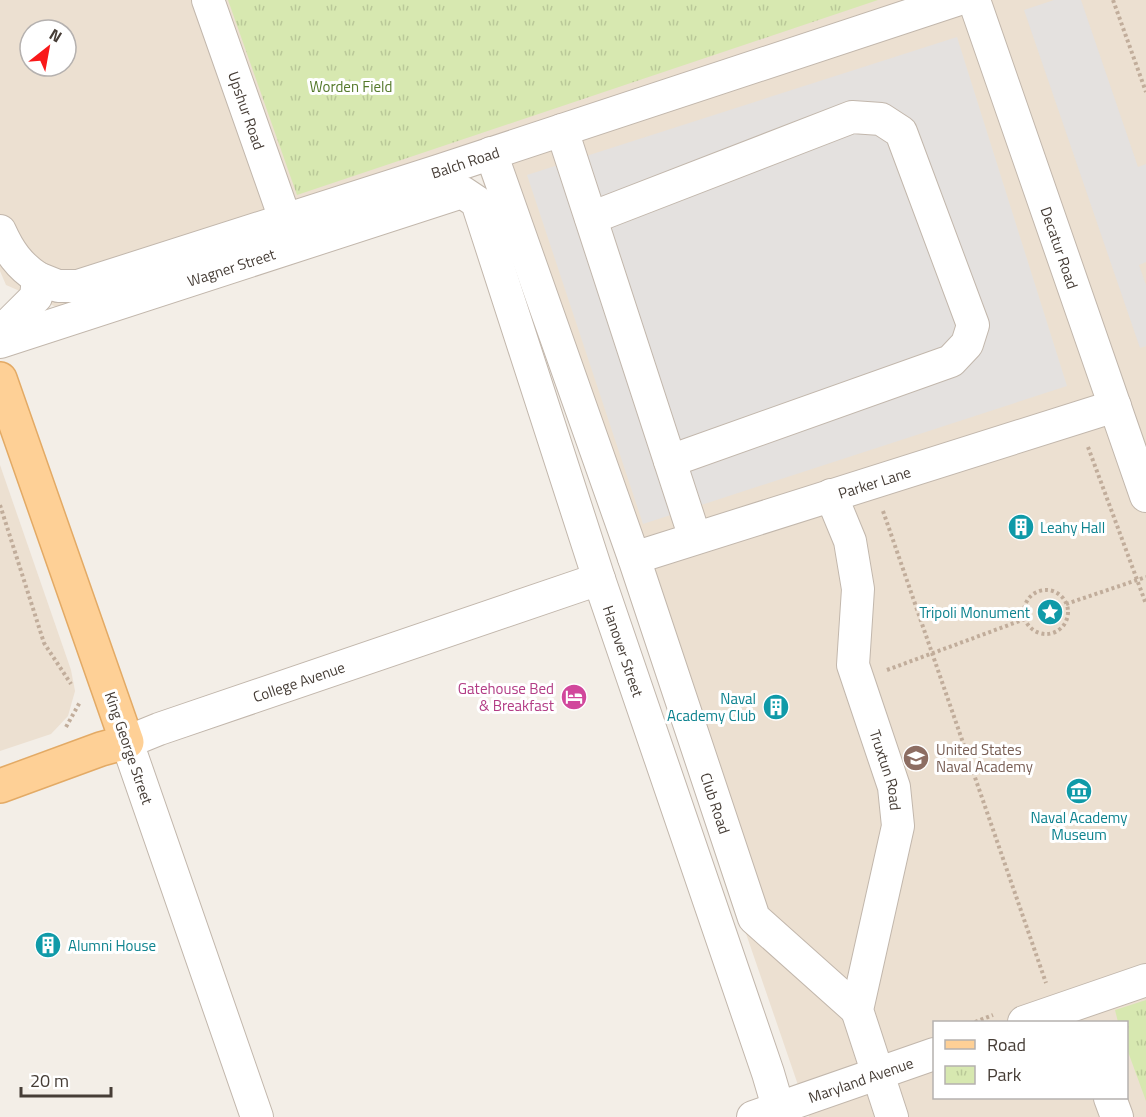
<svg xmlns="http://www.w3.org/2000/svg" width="1146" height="1117" viewBox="0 0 1146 1117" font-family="'Titillium Web',sans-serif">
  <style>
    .education { fill: #ece0d1; fill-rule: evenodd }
    .park { fill: url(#park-tufts) }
    .parking { fill: #e4e1df }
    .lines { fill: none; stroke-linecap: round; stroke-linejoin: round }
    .minor-casing { stroke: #c2b7ac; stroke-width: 34 }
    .major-casing { stroke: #e3aa65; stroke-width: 36 }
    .path { stroke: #c1ad9b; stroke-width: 4; stroke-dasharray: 3 3; stroke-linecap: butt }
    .minor { stroke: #fff; stroke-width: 32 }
    .major { stroke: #fed096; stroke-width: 33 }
    .labels { text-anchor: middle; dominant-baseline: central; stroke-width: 6; stroke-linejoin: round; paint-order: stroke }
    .park-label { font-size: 15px; fill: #537829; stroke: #fff }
    .street-label { font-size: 15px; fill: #463d36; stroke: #fff }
    .culture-label { font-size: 15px; fill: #0d838f; stroke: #fff; text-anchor: start }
    .hotel-label { font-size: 15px; fill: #b23c85; stroke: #fff; text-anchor: end }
    .education-label { font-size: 15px; fill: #785e54; stroke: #fff; text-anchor: start }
  </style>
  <defs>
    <pattern id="park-tufts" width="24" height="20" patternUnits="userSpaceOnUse" patternTransform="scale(1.5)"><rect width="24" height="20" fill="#d7e8b0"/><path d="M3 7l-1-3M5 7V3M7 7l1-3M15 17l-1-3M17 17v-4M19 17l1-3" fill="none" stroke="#bac898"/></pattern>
  </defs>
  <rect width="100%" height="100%" fill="#f3eee7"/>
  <g class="education">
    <path d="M 0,0 L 1146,0 L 1146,1117 L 809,1117 L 595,494 L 479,171 L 61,309 L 6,285 L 0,271 ZM 30,30 L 66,30 L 66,66 L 30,66 ZM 934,1022 L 1126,1022 L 1126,1098 L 934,1098 Z"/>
    <path d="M 0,465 L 71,670 L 75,691 L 68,716 L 51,734 L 0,751 Z"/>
  </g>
  <g class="park">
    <path d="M 228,0 L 878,0 L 297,195 Z"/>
    <path d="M 1146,1000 L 1146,1101 L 1127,1049 L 1126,1022 L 1118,1022 L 1115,1010 Z"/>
  </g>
  <g class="parking">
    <path d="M 1054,0 L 1081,0 L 1138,167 L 1146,164 L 1146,262 L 1139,265 L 1146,285 L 1146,346 L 1140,348 L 1024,10 Z"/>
    <path d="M 957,37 L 1067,386 L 643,524 L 527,175 Z"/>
  </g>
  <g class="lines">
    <defs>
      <g id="minor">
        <path id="s1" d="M 208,0 L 285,219"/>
        <path id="s2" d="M 974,0 L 1146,496"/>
        <path d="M 562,130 L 695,538"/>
        <path id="s3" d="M 491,153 L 634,558 L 754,918 L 857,1010"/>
        <path d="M 591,218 L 852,117 L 881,119 L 901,132 L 973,325 L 967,344 L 951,361 L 670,461"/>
        <path d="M 0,231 C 9,251 19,266 38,278"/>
        <path id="s4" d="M 0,333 L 36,297 L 38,278 L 58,286 L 78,286 L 438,171 L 956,0"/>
        <path id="s5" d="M 0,342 L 462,192 L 477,202 L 599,579 L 768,1073 L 781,1117"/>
        <path id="s6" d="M 831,495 L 850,541 L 858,589 L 853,665 L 894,787 L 898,826 L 857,1010 L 892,1117"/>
        <path id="s7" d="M 634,558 L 1115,406"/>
        <path d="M 1024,1022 L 1146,980"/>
        <path d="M 1110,1098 L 1117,1117"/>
        <path id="s8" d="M 257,1117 L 127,742 L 159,729 L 599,579"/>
        <path id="s9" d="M 753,1117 L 934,1054"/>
      </g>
      <path id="major" d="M 0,379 L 127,742 L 101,749 L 0,786"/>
    </defs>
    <use href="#minor" class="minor-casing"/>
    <use href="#major" class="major-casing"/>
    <g class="path">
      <path d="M 1113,0 L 1146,92"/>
      <path d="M 1088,447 L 1146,604"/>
      <path d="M 0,505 L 44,643 L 71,684"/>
      <path d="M 883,511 L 1046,983"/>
      <circle cx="1046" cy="612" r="22"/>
      <path d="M 1066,604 L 1146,577"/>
      <path d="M 887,670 L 1025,619"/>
      <path d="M 66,727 L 80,702"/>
      <path d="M 975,1022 L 993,1015"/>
    </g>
    <use href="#minor" class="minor"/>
    <use href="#major" class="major"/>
  </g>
  <defs>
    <symbol id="building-disc" viewBox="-11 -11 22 22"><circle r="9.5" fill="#0f9aa8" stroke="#fff"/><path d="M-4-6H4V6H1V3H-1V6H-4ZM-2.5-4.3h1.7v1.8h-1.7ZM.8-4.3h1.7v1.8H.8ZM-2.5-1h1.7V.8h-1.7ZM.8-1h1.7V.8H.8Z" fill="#fff"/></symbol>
    <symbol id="sight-disc" viewBox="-11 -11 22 22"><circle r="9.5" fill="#0f9aa8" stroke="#fff"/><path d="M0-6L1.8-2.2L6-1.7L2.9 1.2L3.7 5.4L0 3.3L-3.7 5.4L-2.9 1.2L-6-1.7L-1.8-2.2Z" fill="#fff"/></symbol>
    <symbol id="hotel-disc" viewBox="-11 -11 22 22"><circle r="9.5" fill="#d1479c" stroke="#fff"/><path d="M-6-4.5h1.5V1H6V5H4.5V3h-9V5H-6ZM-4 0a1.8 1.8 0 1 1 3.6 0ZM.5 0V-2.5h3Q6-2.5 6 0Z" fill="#fff"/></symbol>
    <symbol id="university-disc" viewBox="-11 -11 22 22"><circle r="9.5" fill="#8d6e63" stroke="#fff"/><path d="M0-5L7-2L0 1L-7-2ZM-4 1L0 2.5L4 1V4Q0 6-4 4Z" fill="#fff"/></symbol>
    <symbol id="museum-disc" viewBox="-11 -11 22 22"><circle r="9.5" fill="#0f9aa8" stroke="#fff"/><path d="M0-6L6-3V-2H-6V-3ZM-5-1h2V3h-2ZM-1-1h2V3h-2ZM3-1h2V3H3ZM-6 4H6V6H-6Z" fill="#fff"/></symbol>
  </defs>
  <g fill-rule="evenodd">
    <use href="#building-disc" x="1006" y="512" width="30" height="30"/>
    <use href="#sight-disc" x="1035" y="597" width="30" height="30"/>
    <use href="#hotel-disc" x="559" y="682" width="30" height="30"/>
    <use href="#building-disc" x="761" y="692" width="30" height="30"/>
    <use href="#university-disc" x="901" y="743" width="30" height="30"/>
    <use href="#museum-disc" x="1064" y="776" width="30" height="30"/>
    <use href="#building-disc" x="33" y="930" width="30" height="30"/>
  </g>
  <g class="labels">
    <g class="park-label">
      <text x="351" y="86">Worden Field</text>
    </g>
    <g class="street-label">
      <text stroke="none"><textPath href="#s1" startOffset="117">Upshur Road</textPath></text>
      <text stroke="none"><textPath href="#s4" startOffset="518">Balch Road</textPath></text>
      <text stroke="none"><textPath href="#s2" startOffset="262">Decatur Road</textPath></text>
      <text stroke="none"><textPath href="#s5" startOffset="243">Wagner Street</textPath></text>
      <text stroke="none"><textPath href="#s7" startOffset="252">Parker Lane</textPath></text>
      <text stroke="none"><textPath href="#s5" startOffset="976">Hanover Street</textPath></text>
      <text stroke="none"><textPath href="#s8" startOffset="579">College Avenue</textPath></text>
      <text transform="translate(129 748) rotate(71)">King George Street</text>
      <text stroke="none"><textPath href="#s6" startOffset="285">Truxtun Road</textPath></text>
      <text stroke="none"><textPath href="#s3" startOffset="688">Club Road</textPath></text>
      <text stroke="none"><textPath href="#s9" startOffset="114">Maryland Avenue</textPath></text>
    </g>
    <g class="culture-label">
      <text x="1040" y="527">Leahy Hall</text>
      <text x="1030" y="612" text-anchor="end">Tripoli Monument</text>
      <text x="756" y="698" text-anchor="end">Naval<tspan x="756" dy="17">Academy Club</tspan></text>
      <text x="1079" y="817" text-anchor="middle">Naval Academy<tspan x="1079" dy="17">Museum</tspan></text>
      <text x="68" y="945">Alumni House</text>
    </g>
    <g class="hotel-label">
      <text x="554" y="688">Gatehouse Bed<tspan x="554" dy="17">&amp; Breakfast</tspan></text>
    </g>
    <g class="education-label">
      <text x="936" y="749">United States<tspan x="936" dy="17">Naval Academy</tspan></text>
    </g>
  </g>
  <rect x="933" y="1021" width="195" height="78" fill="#ffffff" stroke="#b5b1af" stroke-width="1.5"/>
  <rect x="945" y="1040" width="30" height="9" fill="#fed096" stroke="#b5b1af" stroke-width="1.5"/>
  <text x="987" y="1051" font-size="18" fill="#463d36">Road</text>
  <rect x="945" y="1066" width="30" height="18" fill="url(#park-tufts)" stroke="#b5b1af" stroke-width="1.5"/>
  <text x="987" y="1081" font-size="18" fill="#463d36">Park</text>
  <g transform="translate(48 48) rotate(31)"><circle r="28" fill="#ffffff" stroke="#b5b1af" stroke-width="1.5"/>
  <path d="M0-4.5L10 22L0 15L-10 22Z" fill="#f91819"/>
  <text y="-9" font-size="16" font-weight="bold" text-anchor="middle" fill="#463d36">N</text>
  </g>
  <path d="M21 1087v9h90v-9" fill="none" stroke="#463d36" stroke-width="3"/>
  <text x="30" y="1087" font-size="18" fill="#463d36" stroke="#ffffff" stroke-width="4.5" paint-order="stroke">20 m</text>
</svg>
